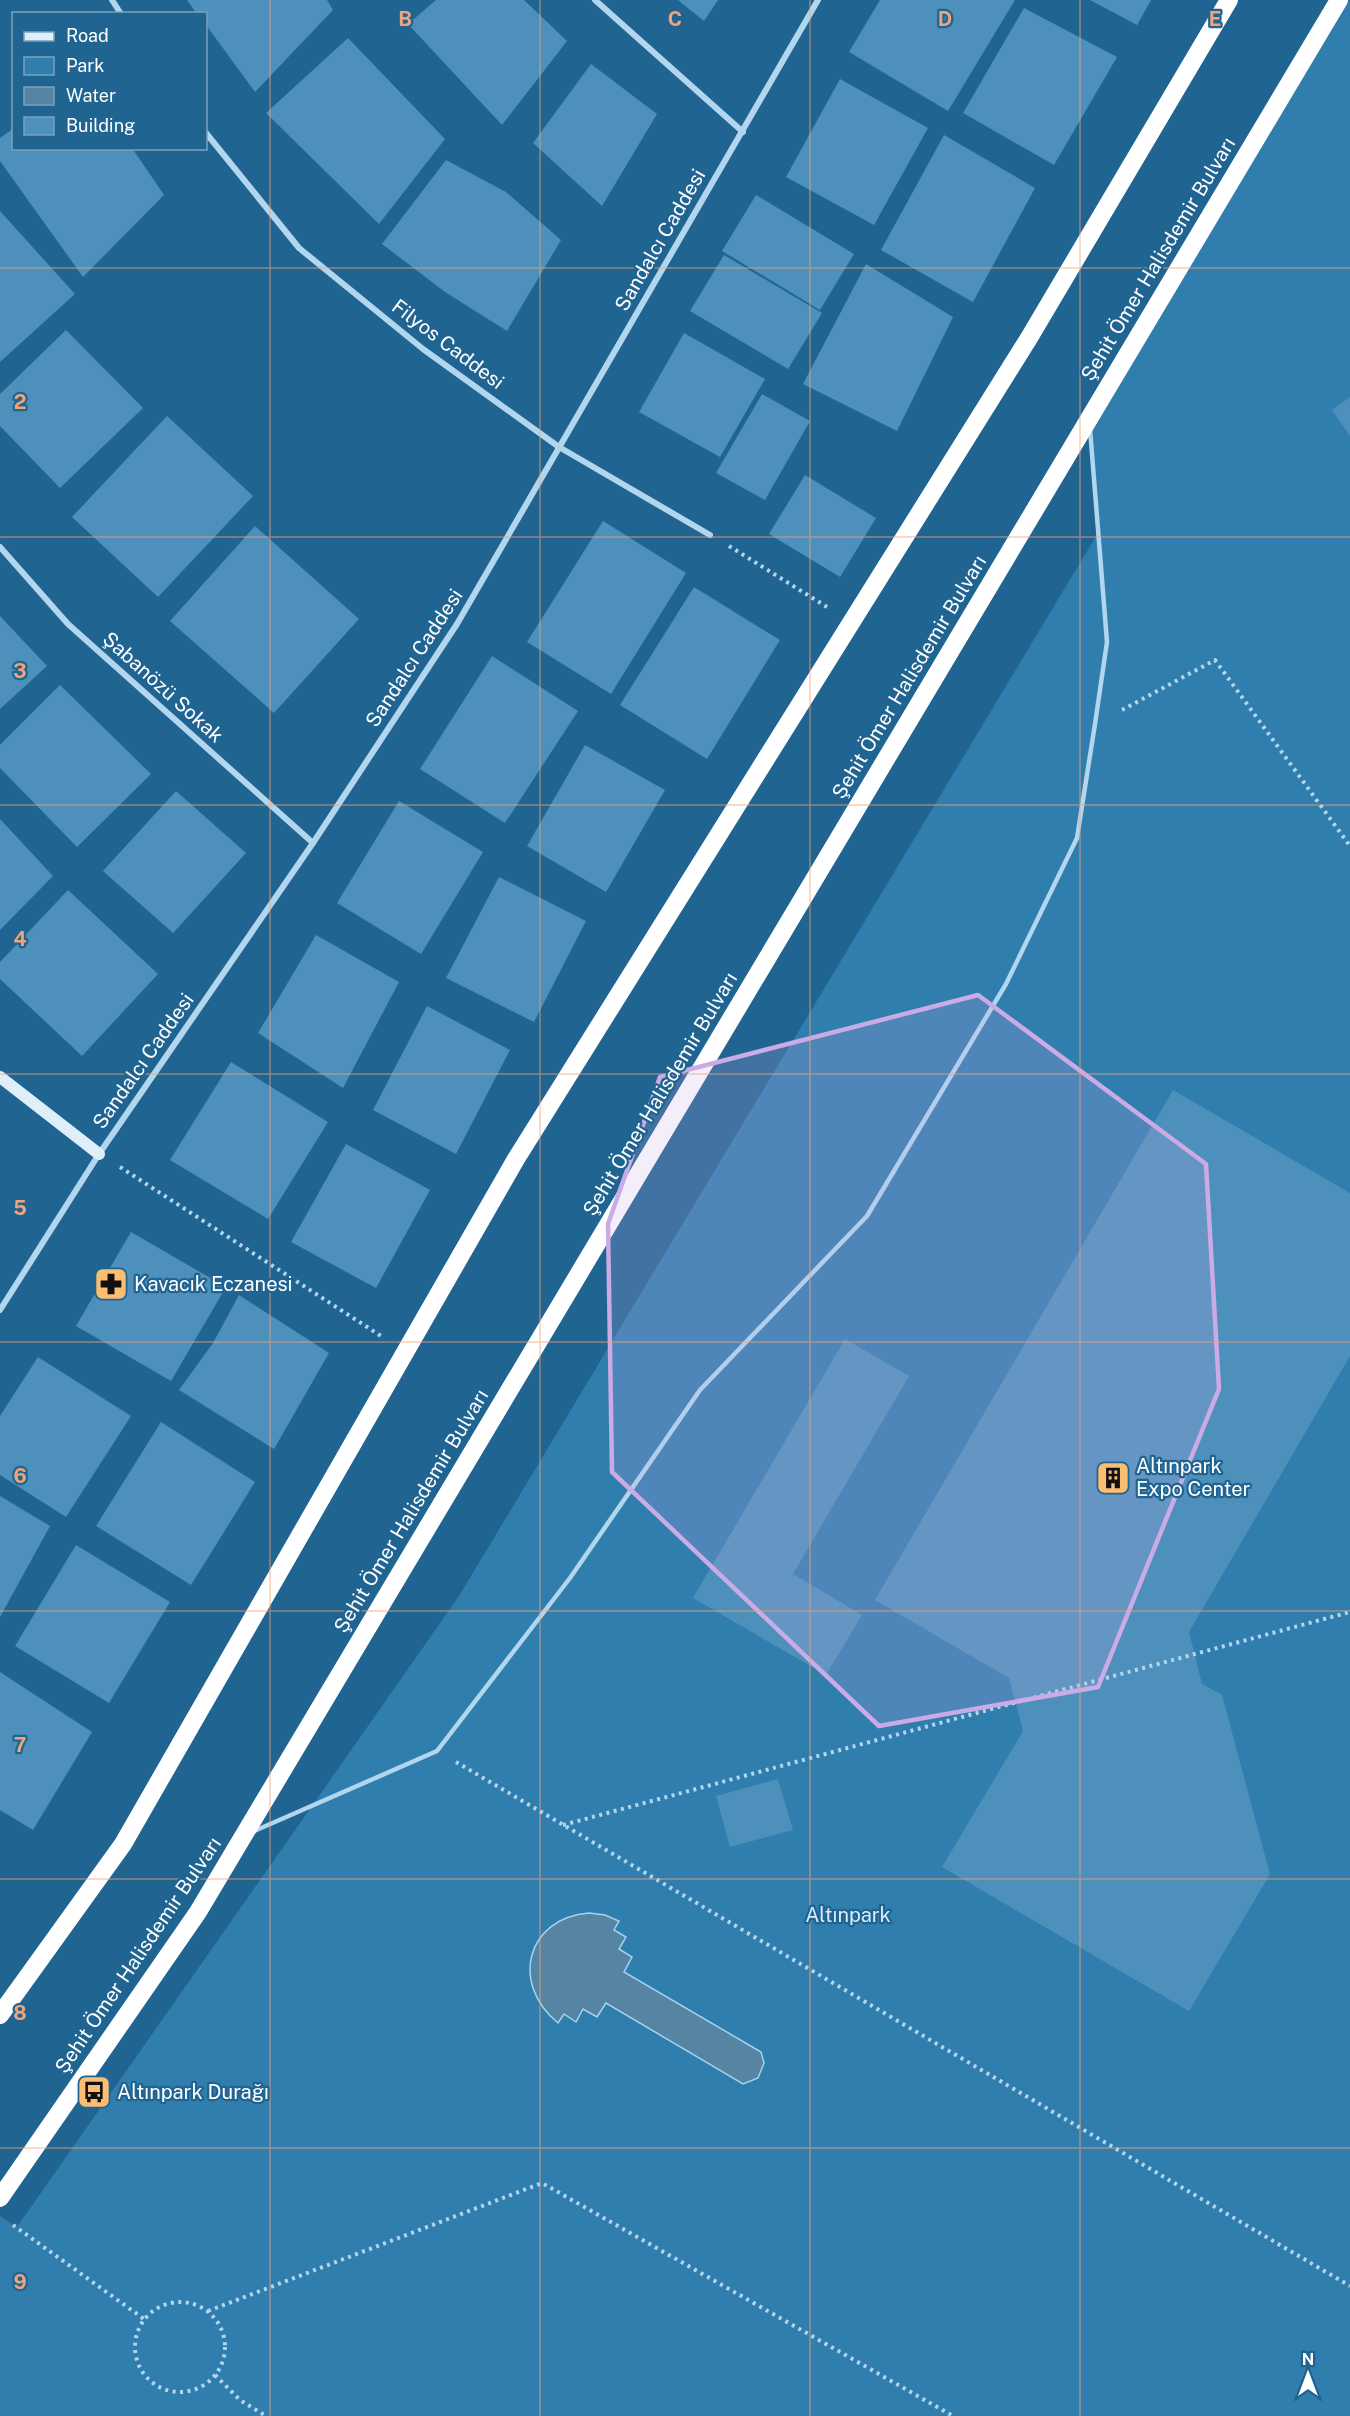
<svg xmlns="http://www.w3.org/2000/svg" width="1350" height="2416" viewBox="0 0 1350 2416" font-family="'Public Sans',sans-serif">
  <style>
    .green { fill: #307eae }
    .water { fill: #5684a3; stroke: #a5d3ef; stroke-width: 1.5 }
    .building { fill: #4c90bb }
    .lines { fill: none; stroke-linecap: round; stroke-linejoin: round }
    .path { stroke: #b1d6ee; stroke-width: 4; stroke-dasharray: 3 4.5; stroke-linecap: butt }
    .lane { stroke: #b1d6ee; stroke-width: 4.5 }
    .street { stroke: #b1d6ee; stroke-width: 6 }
    .secondary { stroke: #deeffa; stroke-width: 12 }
    .highway { stroke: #fff; stroke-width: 18 }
    .marked { fill: #caabe5; fill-opacity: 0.2; stroke: #caabe5; stroke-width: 4.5; stroke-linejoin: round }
    .grid { fill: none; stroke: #f2a479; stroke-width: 1.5; stroke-opacity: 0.55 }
    .labels { text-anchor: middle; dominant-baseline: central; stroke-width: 4.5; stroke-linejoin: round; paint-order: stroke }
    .street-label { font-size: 20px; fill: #fff; stroke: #206492 }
    .poi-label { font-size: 20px; fill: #fff; stroke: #206492; text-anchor: start }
    .park-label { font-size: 20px; fill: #d7edfa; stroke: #206492 }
    .grid-label { font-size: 20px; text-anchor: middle; font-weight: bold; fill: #f2a479; stroke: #206492; stroke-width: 4.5; stroke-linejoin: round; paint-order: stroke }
  </style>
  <rect width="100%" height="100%" fill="#206492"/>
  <path class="green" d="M 1339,0 L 1350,0 L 1350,2416 L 0,2416 L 0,2216 L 17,2227 L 459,1596 L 1098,533 L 1089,420 Z"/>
  <path class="water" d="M 589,1913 L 605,1915 L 619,1921 L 614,1930 L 626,1937 L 619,1949 L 632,1957 L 624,1972 L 761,2052 L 764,2063 L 758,2078 L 743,2084 L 606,2003 L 597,2017 L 583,2009 L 576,2022 L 564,2014 L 558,2023 C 510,1984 526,1918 589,1913 Z"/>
  <g class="building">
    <path d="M 187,0 L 327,0 L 333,10 L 255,92 L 206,25 L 206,14 L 197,14 Z"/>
    <path d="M 436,0 L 524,0 L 567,41 L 502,125 L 408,24 Z"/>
    <path d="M 678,0 L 718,0 L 704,21 Z"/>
    <path d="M 880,0 L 1015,0 L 948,111 L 849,52 Z"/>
    <path d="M 1090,0 L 1151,0 L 1137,25 Z"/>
    <path d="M 1024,8 L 1117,57 L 1054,165 L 963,113 Z"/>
    <path d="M 348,38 L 445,139 L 379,224 L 266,113 Z"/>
    <path d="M 591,64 L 657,114 L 602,206 L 533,143 Z"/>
    <path d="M 840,79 L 928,128 L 874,225 L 786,177 Z"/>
    <path d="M 14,128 L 14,148 L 132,148 L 164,195 L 83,277 L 0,161 L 0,138 Z"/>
    <path d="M 944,135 L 1035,188 L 973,302 L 881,250 Z"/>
    <path d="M 446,160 L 506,192 L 561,240 L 507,331 L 445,292 L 382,244 Z"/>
    <path d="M 756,195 L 854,254 L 820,310 L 722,251 Z"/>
    <path d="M 0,211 L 75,294 L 0,362 Z"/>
    <path d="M 724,255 L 822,313 L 788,369 L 690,311 Z"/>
    <path d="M 866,264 L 953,317 L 897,431 L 803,384 Z"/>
    <path d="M 66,330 L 143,408 L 60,488 L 0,426 L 0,394 Z"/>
    <path d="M 684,333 L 765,379 L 720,457 L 639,412 Z"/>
    <path d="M 762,394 L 810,421 L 765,500 L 716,473 Z"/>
    <path d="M 1350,397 L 1350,436 L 1332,410 Z"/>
    <path d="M 167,416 L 253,496 L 158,597 L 72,517 Z"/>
    <path d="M 805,475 L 876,518 L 840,577 L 769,534 Z"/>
    <path d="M 603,521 L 686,573 L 611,694 L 527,642 Z"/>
    <path d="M 255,526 L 359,619 L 274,713 L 170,621 Z"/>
    <path d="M 694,587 L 780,640 L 707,759 L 620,705 Z"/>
    <path d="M 0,616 L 47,666 L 0,709 Z"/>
    <path d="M 492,656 L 578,711 L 505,823 L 420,769 Z"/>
    <path d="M 60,685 L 151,774 L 77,847 L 0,768 L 0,745 Z"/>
    <path d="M 585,745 L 665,790 L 606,892 L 527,846 Z"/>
    <path d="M 176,791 L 246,853 L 173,933 L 103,871 Z"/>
    <path d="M 399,801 L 483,852 L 421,954 L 337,903 Z"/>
    <path d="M 0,819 L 53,876 L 0,930 Z"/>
    <path d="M 499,877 L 586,921 L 534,1022 L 446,978 Z"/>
    <path d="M 68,890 L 158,974 L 82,1056 L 0,979 L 0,962 Z"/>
    <path d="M 316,935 L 399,982 L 343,1088 L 258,1033 Z"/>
    <path d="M 427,1006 L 510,1050 L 456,1154 L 373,1110 Z"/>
    <path d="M 231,1062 L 328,1122 L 268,1219 L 170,1160 Z"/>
    <path d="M 1173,1090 L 1350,1193 L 1350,1356 L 1189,1632 L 1202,1684 L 1222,1695 L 1270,1874 L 1189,2011 L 942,1867 L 1023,1731 L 1009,1678 L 875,1600 Z"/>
    <path d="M 346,1144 L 430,1190 L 376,1288 L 291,1242 Z"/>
    <path d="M 131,1232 L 226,1287 L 171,1381 L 76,1326 Z"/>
    <path d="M 239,1295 L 329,1353 L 274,1449 L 179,1390 L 213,1343 Z"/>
    <path d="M 845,1339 L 909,1376 L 793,1574 L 862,1615 L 826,1675 L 693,1598 Z"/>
    <path d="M 38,1357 L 131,1416 L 66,1517 L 0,1475 L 0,1416 Z"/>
    <path d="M 161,1422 L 255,1482 L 191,1585 L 96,1526 Z"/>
    <path d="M 0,1496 L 50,1526 L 0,1617 Z"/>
    <path d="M 76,1545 L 170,1602 L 109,1703 L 15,1646 Z"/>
    <path d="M 0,1672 L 92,1732 L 33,1830 L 0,1810 Z"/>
    <path d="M 778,1779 L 793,1830 L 730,1847 L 716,1796 Z"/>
  </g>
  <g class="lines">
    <g class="path">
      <path d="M 729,546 L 827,607"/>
      <path d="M 1122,710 L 1215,660 L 1350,846"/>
      <path d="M 120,1167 L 381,1336"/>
      <path d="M 456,1762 L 1350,2286"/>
      <path d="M 563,1825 L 1350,1612"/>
      <path d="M 13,2225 L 144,2319"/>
      <circle cx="180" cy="2347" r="45"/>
      <path d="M 208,2311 L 542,2183 L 953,2416"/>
      <path d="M 215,2375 L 240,2400 L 266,2416"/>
    </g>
    <path class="lane" d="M 252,1832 L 437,1751 L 570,1578 L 700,1390 L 867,1216 L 1006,984 L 1077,838 L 1095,724 L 1107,642 L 1090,429"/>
    <g class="street">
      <path d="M 112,0 L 121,14"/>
      <path d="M 595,0 L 743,132"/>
      <path d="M 206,133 L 299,248 L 423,349 L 559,447 L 710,535"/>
      <path d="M 0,547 L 68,624 L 313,843"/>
      <path d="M 0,1310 L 99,1154 L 313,843 L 457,624 L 818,0"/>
    </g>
    <path class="secondary" d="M 0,1077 L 99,1154"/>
    <g class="highway">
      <path d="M 0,2015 L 123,1844 L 516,1159 L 1029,338 L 1229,0"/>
      <path d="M 0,2198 L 198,1912 L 1339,0"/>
    </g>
  </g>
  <path class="marked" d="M 978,995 L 1206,1164 L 1219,1389 L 1098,1687 L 879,1726 L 612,1472 L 608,1224 L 660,1077 Z"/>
  <path class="grid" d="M 270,0 L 270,2416M 540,0 L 540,2416M 810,0 L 810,2416M 1080,0 L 1080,2416M 0,268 L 1350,268M 0,537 L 1350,537M 0,805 L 1350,805M 0,1074 L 1350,1074M 0,1342 L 1350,1342M 0,1611 L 1350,1611M 0,1879 L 1350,1879M 0,2148 L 1350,2148"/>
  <defs>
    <symbol id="pharmacy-square" viewBox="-11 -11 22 22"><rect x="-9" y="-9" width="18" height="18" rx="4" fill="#fbbd72" stroke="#206492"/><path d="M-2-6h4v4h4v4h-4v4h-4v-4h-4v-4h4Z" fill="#111"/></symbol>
    <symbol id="building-square" viewBox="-11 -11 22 22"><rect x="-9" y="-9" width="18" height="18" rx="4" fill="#fbbd72" stroke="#206492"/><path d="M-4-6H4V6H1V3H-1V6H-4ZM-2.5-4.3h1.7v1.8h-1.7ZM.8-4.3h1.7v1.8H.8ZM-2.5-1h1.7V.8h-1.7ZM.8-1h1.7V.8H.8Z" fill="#111"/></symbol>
    <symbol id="bus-square" viewBox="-11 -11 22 22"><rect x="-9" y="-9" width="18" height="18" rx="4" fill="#fbbd72" stroke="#206492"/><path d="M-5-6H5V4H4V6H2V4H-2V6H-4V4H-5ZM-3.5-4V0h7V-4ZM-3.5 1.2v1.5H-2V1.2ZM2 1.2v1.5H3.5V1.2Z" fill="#111"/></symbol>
  </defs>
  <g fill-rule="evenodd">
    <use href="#pharmacy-square" x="92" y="1265" width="38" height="38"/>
    <use href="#building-square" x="1094" y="1459" width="38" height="38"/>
    <use href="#bus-square" x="75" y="2073" width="38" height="38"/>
  </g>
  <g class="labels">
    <g class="street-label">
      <text transform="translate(660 240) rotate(-60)">Sandalcı Caddesi</text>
      <text transform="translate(1158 259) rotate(-59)">Şehit Ömer Halisdemir Bulvarı</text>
      <text transform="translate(448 344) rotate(37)">Filyos Caddesi</text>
      <text transform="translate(414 658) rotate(-57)">Sandalcı Caddesi</text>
      <text transform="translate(909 677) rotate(-59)">Şehit Ömer Halisdemir Bulvarı</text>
      <text transform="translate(163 687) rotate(42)">Şabanözü Sokak</text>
      <text transform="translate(143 1061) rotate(-55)">Sandalcı Caddesi</text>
      <text transform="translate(660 1094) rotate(-59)">Şehit Ömer Halisdemir Bulvarı</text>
      <text transform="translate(411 1511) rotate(-59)">Şehit Ömer Halisdemir Bulvarı</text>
      <text transform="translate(138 1955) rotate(-56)">Şehit Ömer Halisdemir Bulvarı</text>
    </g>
    <g class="poi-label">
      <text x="134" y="1284">Kavacık Eczanesi</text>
      <text x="1136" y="1466">Altınpark<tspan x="1136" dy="23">Expo Center</tspan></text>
      <text x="117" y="2092">Altınpark Durağı</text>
    </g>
    <g class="park-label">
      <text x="848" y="1915">Altınpark</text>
    </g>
  </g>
  <g class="grid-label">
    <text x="405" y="26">B</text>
    <text x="675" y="26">C</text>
    <text x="945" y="26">D</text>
    <text x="1215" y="26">E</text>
    <text x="20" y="409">2</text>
    <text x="20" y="678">3</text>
    <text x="20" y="946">4</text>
    <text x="20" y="1215">5</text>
    <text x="20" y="1483">6</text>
    <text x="20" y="1752">7</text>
    <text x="20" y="2020">8</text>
    <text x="20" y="2289">9</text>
  </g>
  <rect x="12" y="12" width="195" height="138" fill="#206492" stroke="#79a2be" stroke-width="1.5"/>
  <rect x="24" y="32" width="30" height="9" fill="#deeffa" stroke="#79a2be" stroke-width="1.5"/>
  <text x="66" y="42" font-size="18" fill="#ffffff">Road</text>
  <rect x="24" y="57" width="30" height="18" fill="#307eae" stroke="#79a2be" stroke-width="1.5"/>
  <text x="66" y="72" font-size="18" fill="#ffffff">Park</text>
  <rect x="24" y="87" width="30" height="18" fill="#5684a3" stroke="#79a2be" stroke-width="1.5"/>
  <text x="66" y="102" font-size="18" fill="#ffffff">Water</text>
  <rect x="24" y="117" width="30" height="18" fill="#4c90bb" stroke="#79a2be" stroke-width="1.5"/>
  <text x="66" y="132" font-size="18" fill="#ffffff">Building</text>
  <g transform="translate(1308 2374)" stroke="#206492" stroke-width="4.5" paint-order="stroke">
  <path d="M0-4.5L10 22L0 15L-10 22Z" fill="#ffffff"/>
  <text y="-9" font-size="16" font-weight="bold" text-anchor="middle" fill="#ffffff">N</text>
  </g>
</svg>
